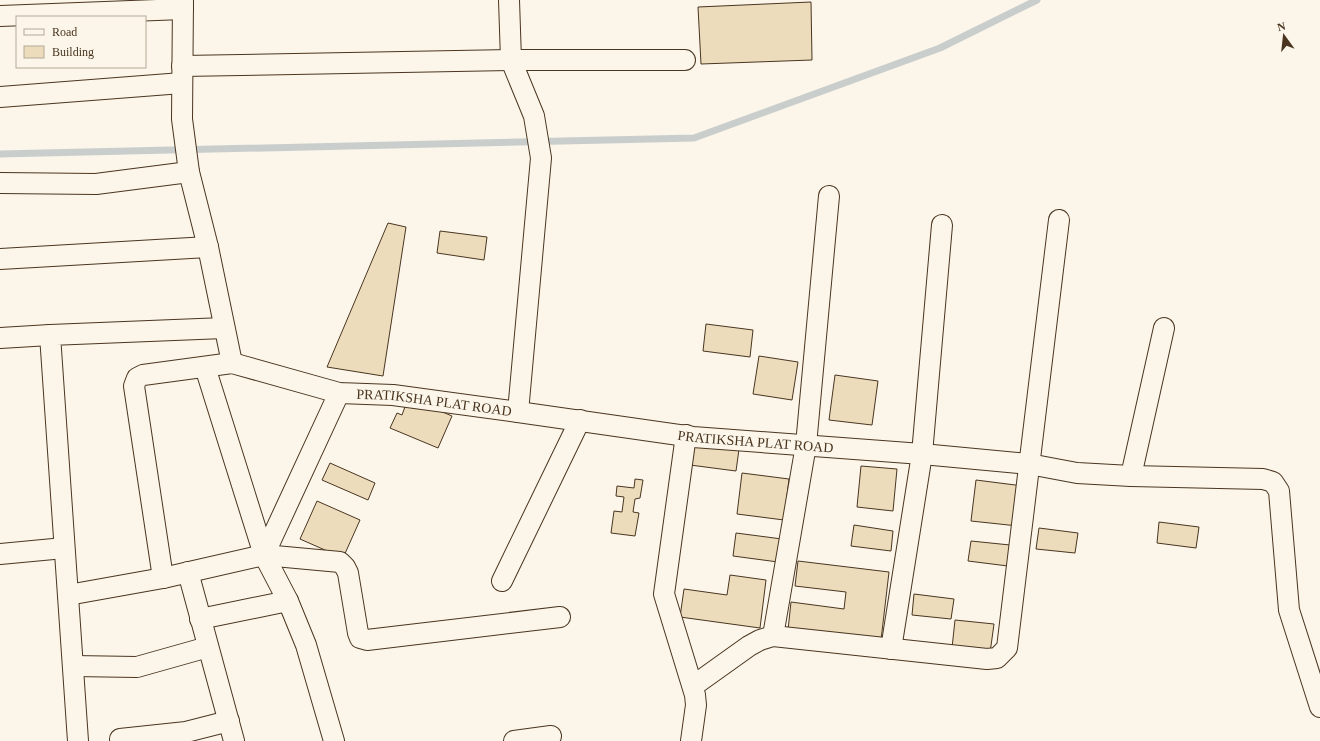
<svg xmlns="http://www.w3.org/2000/svg" width="1320" height="741" viewBox="0 0 1320 741" font-family="Georgia,serif">
  <style>
    .lines { fill: none; stroke-linecap: round; stroke-linejoin: round }
    .stream { stroke: #c9cecd; stroke-width: 7 }
    .building { fill: #ecdcbc; stroke: #4a3520 }
    .street-casing { stroke: #4a3520; stroke-width: 22 }
    .street { stroke: #fbf6e9; stroke-width: 20 }
    .labels { text-anchor: middle; dominant-baseline: central; stroke-width: 3; stroke-linejoin: round; paint-order: stroke }
    .street-label { font-size: 14px; fill: #4a3520; stroke: #fbf6e9 }
  </style>
  <rect width="100%" height="100%" fill="#fbf6e9"/>
  <g class="lines">
    <path class="stream" d="M 0,154 L 694,138 L 940,48 L 1037,0"/>
  </g>
  <g class="building">
    <path d="M 811,2 L 812,60 L 701,64 L 698,7 Z"/>
    <path d="M 388,223 L 406,227 L 383,376 L 327,367 Z"/>
    <path d="M 440,231 L 487,237 L 484,260 L 437,253 Z"/>
    <path d="M 706,324 L 753,330 L 750,357 L 703,351 Z"/>
    <path d="M 759,356 L 798,362 L 792,400 L 753,394 Z"/>
    <path d="M 835,375 L 878,381 L 872,425 L 829,420 Z"/>
    <path d="M 419,402 L 452,416 L 438,448 L 390,428 L 397,413 L 402,415 L 406,404 Z"/>
    <path d="M 693,437 L 740,442 L 736,471 L 690,465 Z"/>
    <path d="M 330,463 L 375,483 L 368,500 L 322,480 Z"/>
    <path d="M 861,466 L 897,469 L 893,511 L 857,507 Z"/>
    <path d="M 742,473 L 789,479 L 784,520 L 737,514 Z"/>
    <path d="M 635,479 L 643,480 L 640,498 L 635,499 L 633,512 L 639,513 L 635,536 L 611,533 L 614,511 L 622,512 L 624,497 L 616,496 L 617,486 L 634,488 Z"/>
    <path d="M 976,480 L 1023,486 L 1018,526 L 971,521 Z"/>
    <path d="M 317,501 L 360,520 L 343,558 L 300,539 Z"/>
    <path d="M 1159,522 L 1199,527 L 1196,548 L 1157,543 Z"/>
    <path d="M 854,525 L 893,531 L 891,551 L 851,546 Z"/>
    <path d="M 1039,528 L 1078,533 L 1075,553 L 1036,549 Z"/>
    <path d="M 736,533 L 782,539 L 778,562 L 733,556 Z"/>
    <path d="M 971,541 L 1010,545 L 1008,566 L 968,561 Z"/>
    <path d="M 798,561 L 889,572 L 881,640 L 788,630 L 791,602 L 844,609 L 846,592 L 795,586 Z"/>
    <path d="M 730,575 L 766,580 L 760,628 L 680,617 L 684,589 L 727,595 Z"/>
    <path d="M 914,594 L 954,599 L 951,619 L 912,615 Z"/>
    <path d="M 955,620 L 994,624 L 990,653 L 952,648 Z"/>
  </g>
  <g class="lines">
    <defs>
      <g id="street">
        <path d="M 183,0 L 182,119 L 189,172 L 208,247 L 232,363"/>
        <path d="M 509,0 L 511,60 L 534,116 L 541,158 L 518,412"/>
        <path d="M 0,16 L 183,9"/>
        <path d="M 182,66 L 511,60 L 685,60"/>
        <path d="M 0,97 L 182,83"/>
        <path d="M 0,183 L 96,184 L 189,172"/>
        <path d="M 0,259 L 208,247"/>
        <path d="M 0,338 L 50,335"/>
        <path d="M 205,367 L 264,555"/>
        <path d="M 686,435 L 664,594 L 695,695 L 696,705 L 691,741"/>
        <path d="M 1131,476 L 1263,479 L 1273,482 L 1279,491 L 1289,610 L 1320,707"/>
        <path d="M 0,554 L 64,548"/>
        <path d="M 188,572 L 234,741"/>
        <path id="s1" d="M 163,578 L 134,386 L 137,378 L 143,375 L 232,363 L 339,393 L 393,395 L 518,412 L 693,437 L 922,454 L 1029,464 L 1077,473 L 1131,476 L 1164,328"/>
        <path d="M 502,581 L 580,420"/>
        <path d="M 68,595 L 163,578 L 264,555 L 340,562 L 345,567 L 348,573 L 358,633 L 360,638 L 367,640 L 560,617"/>
        <path d="M 200,619 L 288,601"/>
        <path d="M 773,636 L 806,445 L 829,196"/>
        <path d="M 891,649 L 922,454 L 942,225"/>
        <path d="M 73,666 L 137,667 L 208,647"/>
        <path d="M 693,686 L 749,646 L 760,640 L 773,636 L 987,659 L 997,658 L 1007,648 L 1059,220"/>
        <path d="M 120,739 L 186,732 L 229,721"/>
        <path d="M 78,741 L 50,335 L 224,328"/>
        <path d="M 334,741 L 306,645 L 288,601 L 264,555 L 339,393"/>
        <path d="M 514,741 L 551,736"/>
      </g>
    </defs>
    <use href="#street" class="street-casing"/>
    <use href="#street" class="street"/>
  </g>
  <g class="labels">
    <g class="street-label">
      <text stroke="none"><textPath href="#s1" startOffset="506">PRATIKSHA PLAT ROAD</textPath></text>
      <text stroke="none"><textPath href="#s1" startOffset="830">PRATIKSHA PLAT ROAD</textPath></text>
    </g>
  </g>
  <rect x="16" y="16" width="130" height="52" fill="#fbf6e9" stroke="#b4a999"/>
  <rect x="24" y="29" width="20" height="6" fill="#fbf6e9" stroke="#b4a999"/>
  <text x="52" y="36" font-size="12" fill="#4a3520">Road</text>
  <rect x="24" y="46" width="20" height="12" fill="#ecdcbc" stroke="#b4a999"/>
  <text x="52" y="56" font-size="12" fill="#4a3520">Building</text>
  <g transform="translate(1284 36) rotate(345)" stroke="#fbf6e9" stroke-width="3" paint-order="stroke">
  <path d="M0-3L7 15L0 10L-7 15Z" fill="#4a3520"/>
  <text y="-6" font-size="11" font-weight="bold" text-anchor="middle" fill="#4a3520">N</text>
  </g>
</svg>
